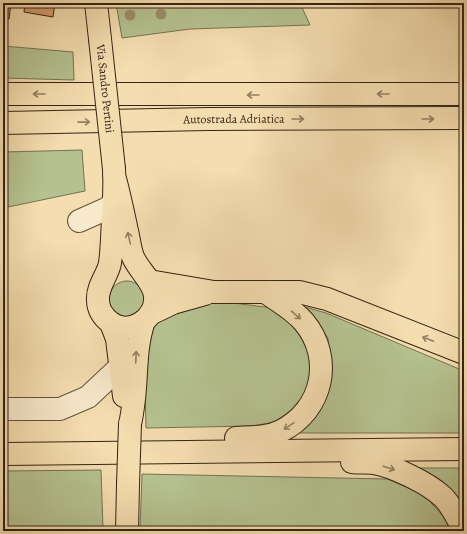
<svg xmlns="http://www.w3.org/2000/svg" width="467" height="534" viewBox="0 0 467 534" font-family="Alegreya,serif">
  <style>
    .green { fill: #b5c290; stroke: #747352 }
    .building { fill: #d69c6f; stroke: #342415 }
    .lines { fill: none; stroke-linecap: round; stroke-linejoin: round }
    .minor-casing { stroke: #64523c; stroke-width: 24 }
    .major-casing { stroke: #342415; stroke-width: 24 }
    .highway-casing { stroke: #342415; stroke-width: 24 }
    .path { stroke: #342415; stroke-width: 2.5; stroke-dasharray: 3 2; stroke-linecap: butt }
    .minor { stroke: #f8e9cb; stroke-width: 22 }
    .major { stroke: #f4ddaf; stroke-width: 22 }
    .highway { stroke: #f4ddaf; stroke-width: 22 }
    .major-bridge-casing { stroke: #342415; stroke-width: 24; stroke-linecap: butt }
    .major-bridge { stroke: #f4ddaf; stroke-width: 22 }
    .tree { fill: #9c8d6b }
    .oneway { stroke: #948062 }
    .labels { text-anchor: middle; dominant-baseline: central; stroke-width: 4; stroke-linejoin: round; paint-order: stroke }
    .street-label { font-size: 12px; fill: #342415; stroke: #f8e9cb }
  </style>
  <rect width="100%" height="100%" fill="#f4ddaf"/>
  <filter id="stains"><feTurbulence type="fractalNoise" baseFrequency=".005" numOctaves="4"/><feColorMatrix values="0 0 0 0 .2 0 0 0 0 .09 0 0 0 0 .02 0 0 0 .5 -.17"/></filter>
  <radialGradient id="worn" r=".72"><stop offset=".6" stop-color="#630" stop-opacity="0"/><stop offset="1" stop-color="#630" stop-opacity=".3"/></radialGradient>
  <g class="green">
    <path d="M 116,3 L 300,3 L 310,25 L 190,29 L 122,38 Z"/>
    <path d="M 3,46 L 73,52 L 74,80 L 3,78 Z"/>
    <path d="M 82,150 L 85,191 L 3,208 L 3,152 Z"/>
    <circle cx="127" cy="299" r="18"/>
    <path d="M 218,301 L 272,308 L 291,316 L 311,354 L 311,380 L 300,404 L 275,422 L 252,426 L 146,428 L 144,349 L 149,329 L 175,308 Z"/>
    <path d="M 305,307 L 326,313 L 464,371 L 464,433 L 299,433 L 322,404 L 331,370 L 328,338 Z"/>
    <path d="M 420,468 L 464,468 L 464,510 L 461,504 Z"/>
    <path d="M 101,470 L 103,529 L 101,531 L 3,530 L 3,471 Z"/>
    <path d="M 142,474 L 387,479 L 423,494 L 443,516 L 451,531 L 140,531 Z"/>
  </g>
  <g class="building">
    <path d="M 3,3 L 11,3 L 9,19 L 3,19 Z"/>
    <path d="M 25,3 L 55,3 L 53,17 L 24,12 Z"/>
  </g>
  <g class="lines">
    <defs>
      <g id="minor">
        <path d="M 79,221 L 106,209 L 114,203"/>
        <path d="M 3,409 L 60,409 L 88,397 L 120,367"/>
      </g>
      <g id="major">
        <path d="M 96,3 L 100,39"/>
        <path d="M 114,169 C 115,186 114,203 113,220 C 112,234 112,249 110,263 C 108,275 97,286 98,300 C 98,309 103,317 111,323 C 130,336 157,319 155,296 C 154,282 139,271 133,257 C 130,249 129,239 127,231 C 123,212 119,193 114,175"/>
        <path d="M 111,323 L 117,339 L 124,396"/>
        <path d="M 130,424 C 132,416 133,407 134,399 C 137,373 135,347 144,321"/>
        <path d="M 127,531 L 128,484"/>
      </g>
      <g id="highway">
        <path d="M 3,94 L 464,94"/>
        <path id="s1" d="M 3,123 L 208,119 L 464,118"/>
        <path d="M 149,281 L 214,292 L 299,292 L 327,299 L 464,353"/>
        <path d="M 150,314 L 173,303 L 205,294"/>
        <path d="M 236,438 C 251,437 267,438 281,431 C 323,410 334,358 304,322 C 293,309 278,301 265,292"/>
        <path d="M 3,454 L 464,449"/>
        <path d="M 352,462 C 359,463 367,462 374,463 C 393,466 428,483 443,497 C 452,506 458,519 464,531"/>
      </g>
    </defs>
    <use href="#minor" class="minor-casing"/>
    <use href="#major" class="major-casing"/>
    <use href="#highway" class="highway-casing"/>
    <path class="path" d="M 189,3 L 201,4 L 205,3"/>
    <use href="#minor" class="minor"/>
    <use href="#major" class="major"/>
    <use href="#highway" class="highway"/>
    <defs>
      <g id="major-bridge">
        <path id="s2" d="M 100,39 L 114,169"/>
        <path d="M 128,484 L 130,424"/>
      </g>
    </defs>
    <use href="#major-bridge" class="major-bridge-casing"/>
    <use href="#major-bridge" class="major-bridge"/>
  </g>
  <g class="tree">
    <circle cx="161" cy="14" r="5.5"/>
    <circle cx="130" cy="15" r="5.5"/>
  </g>
  <defs><path id="oneway-shaft" d="M-6 0H5M1.5-3L5.5 0L1.5 3" fill="none" stroke-width="1.6" stroke-linecap="round" stroke-linejoin="round"/></defs>
  <g class="oneway">
    <use href="#oneway-shaft" transform="translate(39 94) rotate(-180)"/>
    <use href="#oneway-shaft" transform="translate(383 94) rotate(180)"/>
    <use href="#oneway-shaft" transform="translate(253 95) rotate(180)"/>
    <use href="#oneway-shaft" transform="translate(298 119)"/>
    <use href="#oneway-shaft" transform="translate(428 119)"/>
    <use href="#oneway-shaft" transform="translate(84 122) rotate(-1)"/>
    <use href="#oneway-shaft" transform="translate(129 238) rotate(-103)"/>
    <use href="#oneway-shaft" transform="translate(296 315) rotate(41)"/>
    <use href="#oneway-shaft" transform="translate(428 339) rotate(-159)"/>
    <use href="#oneway-shaft" transform="translate(136 357) rotate(-87)"/>
    <use href="#oneway-shaft" transform="translate(289 426) rotate(146)"/>
    <use href="#oneway-shaft" transform="translate(389 468) rotate(18)"/>
  </g>
  <g class="labels">
    <g class="street-label">
      <text stroke="none"><textPath href="#s2" startOffset="50">Via Sandro Pertini</textPath></text>
      <text stroke="none"><textPath href="#s1" startOffset="231">Autostrada Adriatica</textPath></text>
    </g>
  </g>
  <rect width="467" height="534" fill="none" stroke="#f4ddaf" stroke-width="16"/>
  <rect x="4" y="4" width="459" height="526" fill="none" stroke="#342415" stroke-width="2"/>
  <rect x="8" y="8" width="451" height="518" fill="none" stroke="#342415"/>
  <rect width="100%" height="100%" filter="url(#stains)"/>
  <rect width="100%" height="100%" fill="url(#worn)"/>
</svg>
